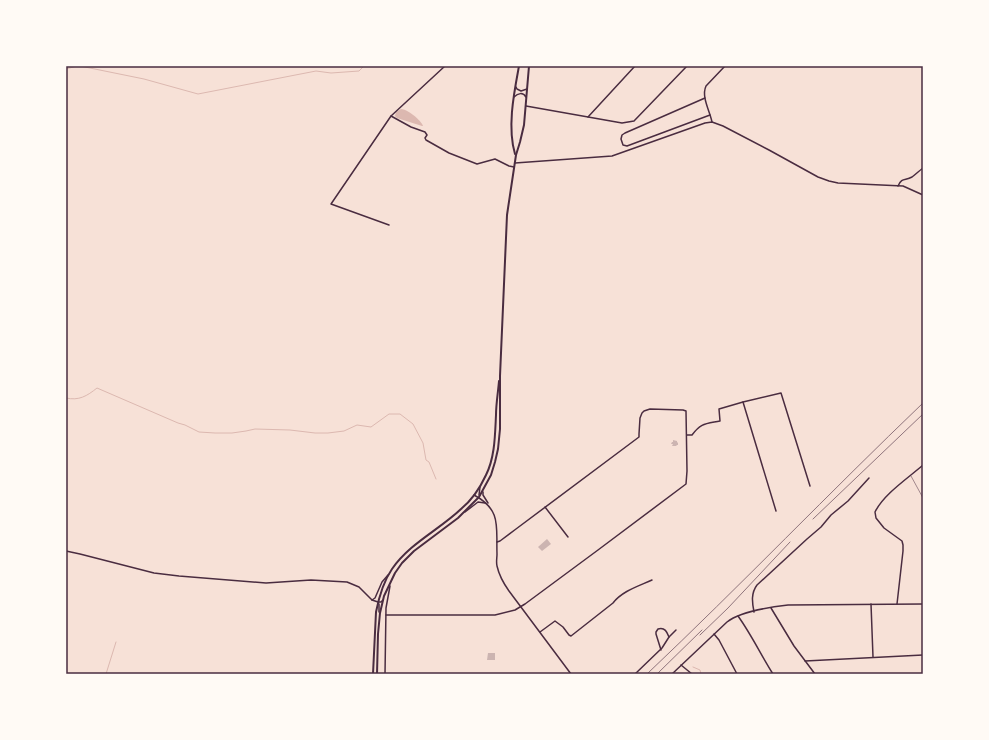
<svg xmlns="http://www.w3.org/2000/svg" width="989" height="740" viewBox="0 0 989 740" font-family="Spectral,serif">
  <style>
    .water { fill: #dcb8b0 }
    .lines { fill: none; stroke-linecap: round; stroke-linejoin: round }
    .stream { stroke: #dcb8b0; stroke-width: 1 }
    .building { fill: #ccb4b1 }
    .service { stroke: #4a2c40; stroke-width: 0.5 }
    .minor { stroke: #4a2c40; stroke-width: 1.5 }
    .tertiary { stroke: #4a2c40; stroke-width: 1.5 }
    .secondary { stroke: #4a2c40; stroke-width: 2 }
    .rail { stroke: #8f747c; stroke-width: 1 }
    .neatline { fill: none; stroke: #4a2c40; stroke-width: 1.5 }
  </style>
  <rect width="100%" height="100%" fill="#f7e1d7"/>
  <path class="water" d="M 401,109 C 407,109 421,120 423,126 L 422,126 L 397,118 L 395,116 L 396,112 Z"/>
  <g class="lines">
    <g class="stream">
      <path d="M 80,66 L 144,79 L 198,94 L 316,71 L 331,73 L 359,71 L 364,66"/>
      <path d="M 66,69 L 77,66"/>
      <path d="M 66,398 C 79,401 87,396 97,388 L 178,423 L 185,425 L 199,432 L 215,433 L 232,433 L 246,431 L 255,429 L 290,430 L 315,433 L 328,433 L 344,431 L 357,425 L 371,427 L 389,414 L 400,414 L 413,424 L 423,443 L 426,460 L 429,462 L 436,479"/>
      <path d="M 693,667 L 700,670 L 701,674"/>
      <path d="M 106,674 L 116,642"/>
    </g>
  </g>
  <g class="building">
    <path d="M 673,440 L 677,441 L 677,442 L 678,443 L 678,445 L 677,445 L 676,446 L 672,446 L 673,444 L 671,444 L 672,442 L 673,442 Z"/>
    <path d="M 547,539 L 551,544 L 542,551 L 538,547 Z"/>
    <path d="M 488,653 L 495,653 L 495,660 L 487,660 Z"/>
  </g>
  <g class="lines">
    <path class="service" d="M 911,476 L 923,498"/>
    <g class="minor">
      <path d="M 516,87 L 517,89 L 521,91 L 527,89"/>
      <path d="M 514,97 C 518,93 523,92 526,97"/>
      <path d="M 705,98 L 625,133 L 622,135 L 621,139 L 623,145 L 627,146 L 710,115"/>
      <path d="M 526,106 L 622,123 L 634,121 L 687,66"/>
      <path d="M 391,116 L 411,127 L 425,132 L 427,135 L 425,138 L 426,140 L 449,153 L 477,164 L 495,159 L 509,166 L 514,167"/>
      <path d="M 588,117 L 635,66"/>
      <path d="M 712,122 C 710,111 701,97 706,86 L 725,66"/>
      <path d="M 515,163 L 612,156 L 705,123 L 712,122 L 723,126 L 769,150 L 818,177 L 829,181 L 838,183 L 903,186 L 923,195"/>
      <path d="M 898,186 C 902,177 905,181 912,177 C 916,174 919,171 923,168"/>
      <path d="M 389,225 L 331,204 L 391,116 L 445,66"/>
      <path d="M 743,402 L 776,511"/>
      <path d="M 687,435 L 692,435 C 701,423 705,424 720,421 L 719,409 L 743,402 L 781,393 L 810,486"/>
      <path d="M 545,507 L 568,537"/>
      <path d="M 871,604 L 873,657"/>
      <path d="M 897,604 L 903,551 L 903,545 L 902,541 L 884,528 L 876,518 L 875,512 C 884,494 907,479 923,465"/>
      <path d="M 771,608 L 794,646 L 815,674"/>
      <path d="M 754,612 C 752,602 751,593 757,585 L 807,539 L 821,527 L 831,515 L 848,501 L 869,478"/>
      <path d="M 386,615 L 495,615 L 515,610 L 525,604 L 598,550 L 686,484 L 687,471 L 686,411 L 683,410 L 650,409 L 644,411 L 642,413 L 640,418 L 639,434 L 639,437 L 516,529 L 500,541 L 497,542"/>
      <path d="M 738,616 C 751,634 761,655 773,674"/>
      <path d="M 540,632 L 555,621 L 563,627 L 569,635 L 571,636 L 613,603 C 622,591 639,586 652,580"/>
      <path d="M 714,634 L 719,640 L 737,674"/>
      <path d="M 661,650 L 656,634 L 656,632 L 658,629 C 665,627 667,632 669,637"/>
      <path d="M 805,661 L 923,655"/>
      <path d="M 681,665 L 692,674"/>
      <path d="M 385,674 L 386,608 L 390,586"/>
      <path d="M 635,674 L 662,648 L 669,637 L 676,630"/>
    </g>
    <g class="tertiary">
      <path d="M 483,492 L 483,495 L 488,503"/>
      <path d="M 474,495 C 502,510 496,527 497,554 C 497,558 496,562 497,566 C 499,575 504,584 509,591 L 571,674"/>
      <path d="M 479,495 L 480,487"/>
      <path d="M 465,512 L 478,502 L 485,503"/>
      <path d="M 66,551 L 80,554 L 154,573 L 179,576 L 266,583 L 311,580 L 347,582 L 359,587 L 372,600 L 378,602 L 381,602 L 383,600"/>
      <path d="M 372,600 L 375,598 L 382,582 L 388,575"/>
      <path d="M 379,604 L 379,612"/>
      <path d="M 672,674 L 727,622 C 741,611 771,607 788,605 L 923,604"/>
    </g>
    <g class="secondary">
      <path d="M 515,154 C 507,127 514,93 519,66"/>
      <path d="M 373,674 L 376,612 C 379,597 383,582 392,569 C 410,543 439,530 461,509 C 472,500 480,488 486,475 C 495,457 495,435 496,415 C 496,404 498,393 499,381"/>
      <path d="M 377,674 L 378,634 L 380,613 L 384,596 L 395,573 L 402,563 L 414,551 L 458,518 L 479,497 L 491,475 L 495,462 L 498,449 L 500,429 L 500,376 L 507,215 L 516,155 L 520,142 L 524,125 L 529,66"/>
    </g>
    <g class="rail">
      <path d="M 813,519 L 923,414"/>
      <path d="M 700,635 L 728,608 L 790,542"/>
      <path d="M 647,674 C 741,585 830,492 923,403"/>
      <path d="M 657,674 L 702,630"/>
    </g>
  </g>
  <rect width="989" height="740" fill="none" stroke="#fffaf5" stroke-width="134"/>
  <rect x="67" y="67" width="855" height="606" class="neatline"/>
</svg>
